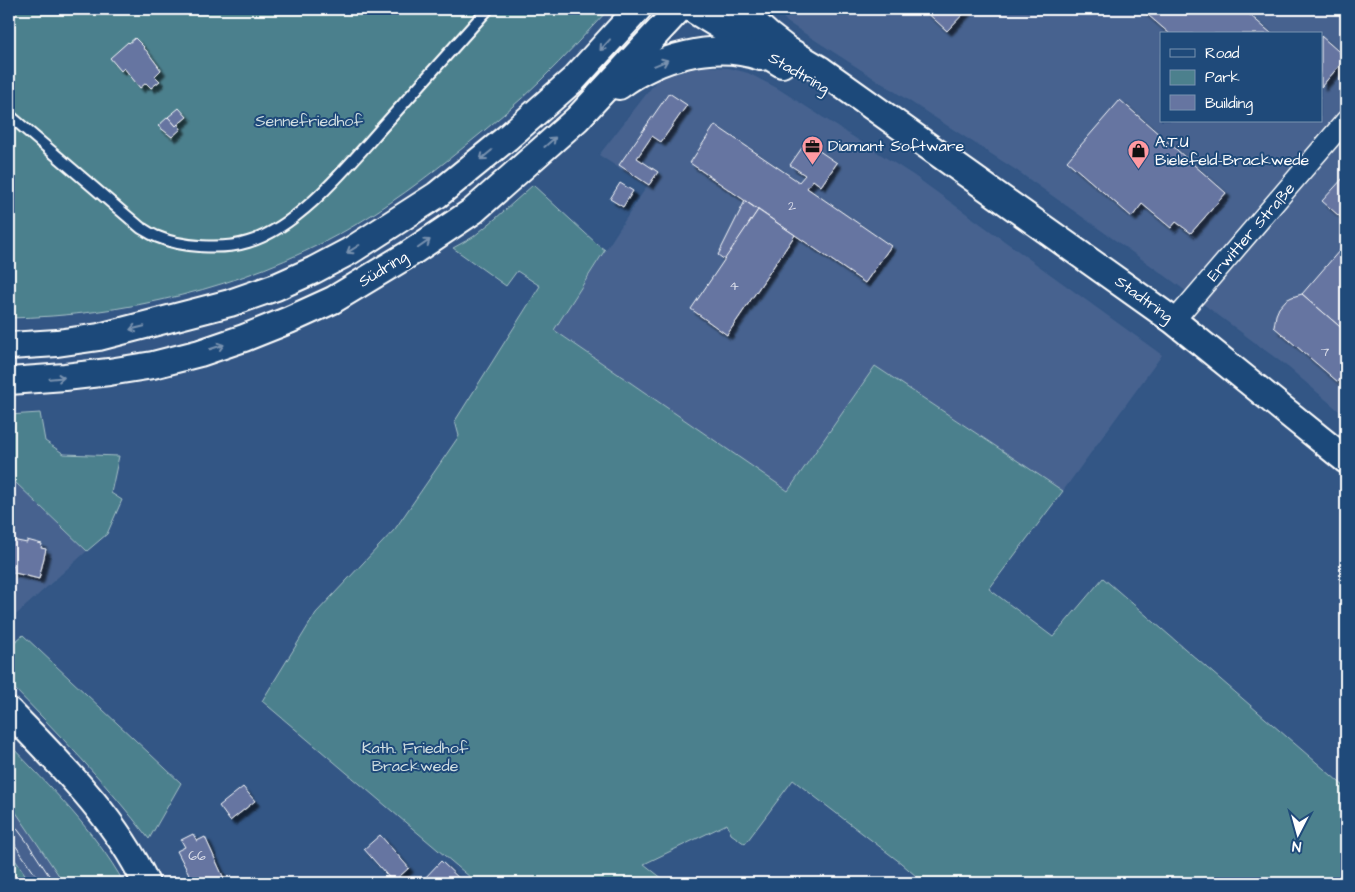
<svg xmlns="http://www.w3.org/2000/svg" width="1355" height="892" viewBox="0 0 1355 892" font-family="'Architects Daughter',sans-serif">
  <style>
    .built { fill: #46628f; fill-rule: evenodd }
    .green { fill: #4c808d; stroke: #a6c0c6 }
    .building { fill: #6675a1; stroke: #fff; filter: url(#shadow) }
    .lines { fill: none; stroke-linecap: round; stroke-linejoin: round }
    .lane-casing { stroke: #fff; stroke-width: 14 }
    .street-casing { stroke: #fff; stroke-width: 22 }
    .secondary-casing { stroke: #fff; stroke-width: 30 }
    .lane { stroke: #1f4a7a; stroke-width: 10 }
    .street { stroke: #1f4a7a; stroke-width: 19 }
    .secondary { stroke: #1f4a7a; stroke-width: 26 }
    .tram { stroke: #fff; stroke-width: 1 }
    .oneway { stroke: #7992af }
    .labels { text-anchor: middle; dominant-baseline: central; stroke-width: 4; stroke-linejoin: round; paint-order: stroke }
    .number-label { font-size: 14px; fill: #d9dce8 }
    .street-label { font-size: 16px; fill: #fff; stroke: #1f4a7a }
    .park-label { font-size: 16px; fill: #d2dfe2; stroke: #1f4a7a }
    .poi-label { font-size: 16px; fill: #fff; stroke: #1f4a7a; text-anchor: start }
  </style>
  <defs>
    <filter id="shadow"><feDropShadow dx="4.5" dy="4.5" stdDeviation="1" flood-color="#0009"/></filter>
  </defs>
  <rect width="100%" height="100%" fill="#335685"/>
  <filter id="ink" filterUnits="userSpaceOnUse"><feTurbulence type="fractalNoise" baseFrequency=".02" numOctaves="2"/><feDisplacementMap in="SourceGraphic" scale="10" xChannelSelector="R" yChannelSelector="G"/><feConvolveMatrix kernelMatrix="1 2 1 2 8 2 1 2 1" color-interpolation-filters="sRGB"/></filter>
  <g filter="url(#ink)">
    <g class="built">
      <path d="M 776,9 L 1346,9 L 1346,417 L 1289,368 L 1167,277 L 1016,170 L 787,22 ZM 1161,34 L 1321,34 L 1321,121 L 1161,121 Z"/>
      <path d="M 702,66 L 729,68 L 748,73 L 777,88 L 913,175 L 1162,355 L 1063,491 L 875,366 L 788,491 L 554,330 L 647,186 L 599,155 L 658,79 Z"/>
      <path d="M 9,480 L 15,482 L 87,551 L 9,621 Z"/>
      <path d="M 9,802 L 40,847 L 64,883 L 31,883 L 9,851 Z"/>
    </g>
    <g class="green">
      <path d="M 9,9 L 609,9 C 586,33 565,57 541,80 C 517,104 490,126 464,147 C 426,178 386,208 343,232 C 242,288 124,316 9,318 Z"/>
      <path d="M 533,185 L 597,244 L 605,250 L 554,330 L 788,491 L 875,366 L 1063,491 L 989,589 L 1053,637 L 1103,578 L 1346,788 L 1346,883 L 924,883 L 901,863 L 793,780 L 745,844 L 731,834 L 727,824 L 644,864 L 668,883 L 477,883 L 262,701 L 316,613 L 395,529 L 459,436 L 455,421 L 540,286 L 517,271 L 506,286 L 453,248 L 473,237 L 495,219 Z"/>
      <path d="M 40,413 L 45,441 L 64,454 L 119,456 L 111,493 L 122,500 L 107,534 L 87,551 L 15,482 L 9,480 L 9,415 Z"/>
      <path d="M 23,635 L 181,783 L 149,839 C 106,783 58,733 9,683 L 9,647 Z"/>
      <path d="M 9,744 C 50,787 95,831 124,883 L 64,883 L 9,802 Z"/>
      <path d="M 9,851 L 31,883 L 9,883 Z"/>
    </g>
    <g class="building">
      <path d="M 923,9 L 968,9 L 947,31 Z"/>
      <path d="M 1141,9 L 1243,9 L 1272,34 L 1170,34 Z"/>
      <path d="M 1321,36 L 1346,58 L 1321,87 Z"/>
      <path d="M 135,38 L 144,47 L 143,48 L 146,50 L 161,70 L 155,76 L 160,81 L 151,88 L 146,83 L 140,88 L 124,68 L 121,71 L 110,58 L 128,42 L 129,43 Z"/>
      <path d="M 669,93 L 687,105 L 661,142 L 652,136 L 637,158 L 658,172 L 649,185 L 619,165 Z"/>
      <path d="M 1120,100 L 1226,193 L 1191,233 L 1176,222 L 1171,228 L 1142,204 L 1132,217 L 1067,161 Z"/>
      <path d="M 179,108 L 187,117 L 176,126 L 168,117 Z"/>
      <path d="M 168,117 L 176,126 L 178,124 L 181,129 L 172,137 L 158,126 Z"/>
      <path d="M 715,125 L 799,182 L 805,175 L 790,165 L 806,142 L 837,163 L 821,186 L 813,180 L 807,188 L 891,246 L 865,283 L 690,163 Z"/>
      <path d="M 1345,176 L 1346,177 L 1346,222 L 1322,201 Z"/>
      <path d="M 620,183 L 633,191 L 623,207 L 610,199 Z"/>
      <path d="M 745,201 L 758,210 L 725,260 L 718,255 Z"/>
      <path d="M 758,210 L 795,235 L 727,335 L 691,309 Z"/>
      <path d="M 1346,243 L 1346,332 L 1302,294 Z"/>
      <path d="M 1302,294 L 1346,332 L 1346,372 L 1338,382 L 1274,327 L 1276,315 L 1279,308 L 1286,300 L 1292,297 Z"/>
      <path d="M 12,540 L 27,543 L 27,540 L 42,544 L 41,548 L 46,549 L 39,579 L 11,572 L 13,566 L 9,565 L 9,554 Z"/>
      <path d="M 243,787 L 255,801 L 230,821 L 219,806 Z"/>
      <path d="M 193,834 L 197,841 L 205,837 L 226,883 L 195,883 L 191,875 L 190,876 L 177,851 L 185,847 L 181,840 Z"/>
      <path d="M 380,835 L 409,868 L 393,882 L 364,849 Z"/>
      <path d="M 441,861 L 464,883 L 424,883 L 422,881 Z"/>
    </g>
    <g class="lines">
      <defs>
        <path id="lane" d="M 9,115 L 141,228 C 147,231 152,235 158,237 C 181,247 223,250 248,242 C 301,226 350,163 387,122 C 421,84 454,47 488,9"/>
        <path id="street" d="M 1174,321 L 1346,120"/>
        <g id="secondary">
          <path d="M 692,9 L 782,64"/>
          <path d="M 739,9 L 767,34 L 789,51 L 821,70 L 1174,321 L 1346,460"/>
          <path d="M 619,86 C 658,57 714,41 761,57"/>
          <path d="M 9,346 L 57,343 L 99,337 L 230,303 L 276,287 L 314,270 L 350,251 L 437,195 L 507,138 L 574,79 L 638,9"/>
          <path d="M 9,381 L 65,377 L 109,372 L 153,365 L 200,353 L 244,338 L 289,320 L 333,300 L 409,254 L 473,211 L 577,119 L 679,9"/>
          <path d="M 9,711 C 60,764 114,816 146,883"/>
        </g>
      </defs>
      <use href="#lane" class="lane-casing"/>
      <use href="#street" class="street-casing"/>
      <use href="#secondary" class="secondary-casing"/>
      <use href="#lane" class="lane"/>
      <use href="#street" class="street"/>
      <use href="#secondary" class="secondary"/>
      <g class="tram">
        <path d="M 9,818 L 27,842 L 54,883"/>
        <path d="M 9,836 L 41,883"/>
      </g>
    </g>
    <defs><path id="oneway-shaft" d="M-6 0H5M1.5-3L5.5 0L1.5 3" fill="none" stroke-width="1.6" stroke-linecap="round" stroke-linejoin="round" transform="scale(1.25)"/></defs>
    <g class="oneway">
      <use href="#oneway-shaft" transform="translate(605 45) rotate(132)"/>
      <use href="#oneway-shaft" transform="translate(661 63) rotate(-23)"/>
      <use href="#oneway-shaft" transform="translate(550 142) rotate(-41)"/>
      <use href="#oneway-shaft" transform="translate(486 155) rotate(141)"/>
      <use href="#oneway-shaft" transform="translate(424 244) rotate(-35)"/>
      <use href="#oneway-shaft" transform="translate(353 249) rotate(148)"/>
      <use href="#oneway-shaft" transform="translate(137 328) rotate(166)"/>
      <use href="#oneway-shaft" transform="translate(217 347) rotate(-18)"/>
      <use href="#oneway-shaft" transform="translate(57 378) rotate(-5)"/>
    </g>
  </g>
  <defs>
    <symbol id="office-pin" viewBox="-11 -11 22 30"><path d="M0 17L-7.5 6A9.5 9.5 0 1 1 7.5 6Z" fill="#ff9aa2" stroke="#1f4a7a"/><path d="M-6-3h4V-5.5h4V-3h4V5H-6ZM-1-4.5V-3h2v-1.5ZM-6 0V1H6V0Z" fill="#111"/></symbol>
    <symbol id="shop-pin" viewBox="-11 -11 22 30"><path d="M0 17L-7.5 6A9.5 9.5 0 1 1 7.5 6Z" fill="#ff9aa2" stroke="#1f4a7a"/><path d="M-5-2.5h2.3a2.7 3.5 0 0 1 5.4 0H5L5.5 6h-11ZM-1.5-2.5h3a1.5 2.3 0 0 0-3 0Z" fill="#111"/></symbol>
  </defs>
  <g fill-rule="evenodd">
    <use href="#office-pin" x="800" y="134" width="25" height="34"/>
    <use href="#shop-pin" x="1126" y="138" width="25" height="34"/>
  </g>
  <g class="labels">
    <g class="number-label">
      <text x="792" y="206">2</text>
      <text x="734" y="286">4</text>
      <text x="1325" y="352">7</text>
      <text x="197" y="856">66</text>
    </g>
    <g class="street-label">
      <text transform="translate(799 73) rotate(30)">Stadtring</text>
      <text transform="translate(1251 232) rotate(-49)">Erwitter Straße</text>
      <text transform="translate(383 269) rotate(-31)">Südring</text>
      <text transform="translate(1144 299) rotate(36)">Stadtring</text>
    </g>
    <g class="park-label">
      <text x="309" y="121">Sennefriedhof</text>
      <text x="415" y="748">Kath. Friedhof<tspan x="415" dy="18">Brackwede</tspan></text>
    </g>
    <g class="poi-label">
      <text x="1155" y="142">A.T.U<tspan x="1155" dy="18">Bielefeld-Brackwede</tspan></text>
      <text x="828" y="146">Diamant Software</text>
    </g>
  </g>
  <rect width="1355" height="892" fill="none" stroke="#1f4a7a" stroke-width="30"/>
  <rect x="15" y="15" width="1325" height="862" fill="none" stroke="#fff" stroke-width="2" filter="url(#ink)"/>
  <rect x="1160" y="32" width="162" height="90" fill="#1f4a7a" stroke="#7992af"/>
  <rect x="1170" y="49" width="25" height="8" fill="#1f4a7a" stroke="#7992af"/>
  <text x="1205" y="58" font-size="15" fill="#ffffff">Road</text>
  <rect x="1170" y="70" width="25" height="15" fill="#4c808d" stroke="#7992af"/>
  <text x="1205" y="82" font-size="15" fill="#ffffff">Park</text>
  <rect x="1170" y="95" width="25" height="15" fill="#6675a1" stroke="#7992af"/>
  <text x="1205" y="108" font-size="15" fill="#ffffff">Building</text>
  <g transform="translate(1298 834) rotate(186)" stroke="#1f4a7a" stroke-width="4" paint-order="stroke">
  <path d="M0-4L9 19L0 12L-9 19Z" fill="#ffffff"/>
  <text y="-8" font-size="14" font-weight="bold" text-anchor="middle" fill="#ffffff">N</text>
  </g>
</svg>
